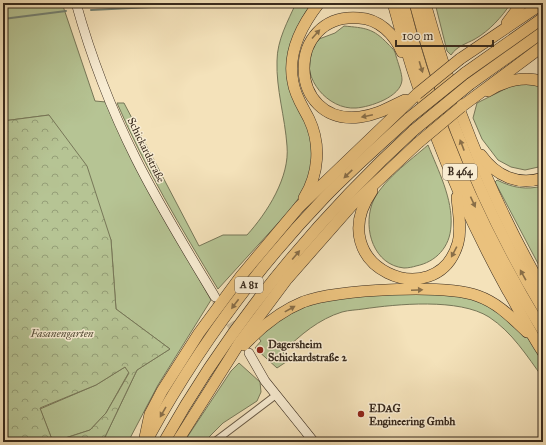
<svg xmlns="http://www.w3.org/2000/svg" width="546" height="445" viewBox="0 0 546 445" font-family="'IM FELL Great Primer',serif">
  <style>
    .grass { fill: #b6c494; stroke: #777758 }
    .forest { fill: url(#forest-crowns); stroke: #777758; fill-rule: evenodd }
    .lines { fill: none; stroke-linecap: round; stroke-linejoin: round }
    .stream { stroke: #748375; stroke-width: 2 }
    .secondary-tunnel { stroke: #cebd9b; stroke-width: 9; stroke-dasharray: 9 4.5; stroke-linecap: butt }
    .street-casing { stroke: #675844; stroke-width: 8 }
    .secondary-casing { stroke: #382a1d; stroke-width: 10 }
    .highway-casing { stroke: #382a1d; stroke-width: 12 }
    .street { stroke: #f8ecd2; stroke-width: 6 }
    .secondary { stroke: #f8ecd2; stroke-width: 9 }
    .highway { stroke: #eac17d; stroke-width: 11 }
    .highway-bridge-casing { stroke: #382a1d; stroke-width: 12; stroke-linecap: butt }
    .highway-bridge { stroke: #eac17d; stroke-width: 11 }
    .oneway { fill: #886e48 }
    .poi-dot { fill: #8f2418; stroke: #f8ecd2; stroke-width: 1.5 }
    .labels { text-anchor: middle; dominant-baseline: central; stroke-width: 3; stroke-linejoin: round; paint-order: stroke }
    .shield { fill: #f8ecd2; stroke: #726453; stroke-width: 1 }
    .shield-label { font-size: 10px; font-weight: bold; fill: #382a1d }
    .street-label { font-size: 11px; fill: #382a1d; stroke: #f8ecd2 }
    .park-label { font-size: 11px; font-style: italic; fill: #58503b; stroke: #f8ecd2 }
    .poi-label { font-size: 11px; font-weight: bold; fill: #382a1d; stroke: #f8ecd2; text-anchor: start }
  </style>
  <defs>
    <pattern id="forest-crowns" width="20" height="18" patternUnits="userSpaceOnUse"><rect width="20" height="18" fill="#b6c494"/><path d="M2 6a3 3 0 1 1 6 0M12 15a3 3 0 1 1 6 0" fill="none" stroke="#959f78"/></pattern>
  </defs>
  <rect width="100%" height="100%" fill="#f4e2ba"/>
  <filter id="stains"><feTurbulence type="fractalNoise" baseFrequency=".005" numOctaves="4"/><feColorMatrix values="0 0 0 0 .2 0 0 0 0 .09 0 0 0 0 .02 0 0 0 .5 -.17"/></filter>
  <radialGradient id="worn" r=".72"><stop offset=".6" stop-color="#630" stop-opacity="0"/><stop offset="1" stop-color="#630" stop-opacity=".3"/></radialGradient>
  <g class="grass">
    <path d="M 3,3 L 59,3 L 63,6 L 95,101 L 106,102 L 143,179 L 211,300 L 158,385 L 128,442 L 95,442 L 105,437 L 137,370 L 170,349 L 116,309 L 111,240 L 49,115 L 3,121 Z"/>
    <path d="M 296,3 L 312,3 L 305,13 L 289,49 L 311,133 L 312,171 L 300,196 L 290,210 L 218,289 C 181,228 145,168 117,103 L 124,103 L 199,246 L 223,235 L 247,235 C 267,213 290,177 287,146 C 285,117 276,89 277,61 C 277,40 288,21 296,3 Z"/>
    <path d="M 435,3 L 511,3 C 502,17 489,31 475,39 C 466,44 457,46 451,55 L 447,51 Z"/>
    <path d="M 344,26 C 365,28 373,28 388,44 C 392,48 395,50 396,56 C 398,63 402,73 402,80 C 401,97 370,107 356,108 C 328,110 301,78 311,52 C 313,47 316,43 319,39 L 335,33 Z"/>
    <path d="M 527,83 L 543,86 L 543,166 L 525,170 L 511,167 L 498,160 L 482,139 L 473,118 L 477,103 L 511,86 Z"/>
    <path d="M 428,145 C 438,170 453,199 451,226 C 450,247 436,262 416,266 C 413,267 408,268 404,268 C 374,265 363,230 372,204 C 380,182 411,160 428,145 Z"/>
    <path d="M 497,180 C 513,188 526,190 543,186 L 543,273 L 495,182 Z"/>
    <path d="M 431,291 L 478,299 L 519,327 L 543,357 L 543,378 C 527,356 512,332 489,317 C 459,298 397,304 363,309 C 357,310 349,310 342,312 C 319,319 300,335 283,352 L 289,360 L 277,368 L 255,348 L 261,341 L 257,336 L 284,314 L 329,298 Z"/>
    <path d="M 239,363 L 260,382 L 261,392 L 257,401 L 223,423 L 204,442 L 184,442 L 231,371 Z"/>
    <path d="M 125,367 L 129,372 L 106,413 L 90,430 L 53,442 L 40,409 L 96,385 Z"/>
  </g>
  <path class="forest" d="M 49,115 L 87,166 L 111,240 L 116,309 L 170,349 L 137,370 L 105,437 L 95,442 L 3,442 L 3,121 ZM 125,367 L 129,373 L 106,413 L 90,430 L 53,442 L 40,408 L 96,385 Z"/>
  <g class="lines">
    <g class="stream">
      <path d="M 91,10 L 232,3"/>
      <path d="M 3,19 L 66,11"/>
    </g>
    <path class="secondary-tunnel" d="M 216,300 L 239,337"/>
    <defs>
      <path id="street" d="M 214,442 L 276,395"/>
      <g id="secondary">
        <path d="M 76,3 C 91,57 111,109 136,159 C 160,207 188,252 215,297"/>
        <path d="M 249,353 L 265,381 L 314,442"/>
      </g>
      <g id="highway">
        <path d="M 393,3 C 420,105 457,199 508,291 C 520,311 530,333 543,352"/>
        <path d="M 403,3 C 432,119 481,229 543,331"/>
        <path d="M 415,3 C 443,110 486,214 543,309"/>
        <path d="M 425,3 C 453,103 491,199 543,289"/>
        <path d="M 507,23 L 522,3"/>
        <path d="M 402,52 C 394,34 379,19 359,18 C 285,12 286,126 360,117 C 377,115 390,107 405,100"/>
        <path d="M 460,59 L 543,3"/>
        <path d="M 465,73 L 543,18"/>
        <path d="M 470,84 L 543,32"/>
        <path d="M 488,91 C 504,81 525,75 543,82"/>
        <path d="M 461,107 L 543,46"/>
        <path d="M 481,155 C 496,176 518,186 543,178"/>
        <path d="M 372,191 C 320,267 437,316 458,243 C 462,228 458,212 457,197"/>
        <path d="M 304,198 C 319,174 321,144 309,119 C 303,107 295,96 293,82 C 287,53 301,26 319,3"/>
        <path d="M 244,345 C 261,327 281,311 303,302 C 338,289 444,284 478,296 C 498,303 512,318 527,332"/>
        <path d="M 148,438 C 196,351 256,269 325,197 C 352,169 381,144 409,118"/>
        <path d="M 144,442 L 150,414 L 162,391 L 199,333 L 241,276 L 299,207 L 417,94"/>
        <path d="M 164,442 C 229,326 316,220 414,130"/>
        <path d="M 177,442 L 240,342 L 287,279 L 352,205 L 418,143"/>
      </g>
    </defs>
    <use href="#street" class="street-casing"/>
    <use href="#secondary" class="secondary-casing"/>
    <use href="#highway" class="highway-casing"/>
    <use href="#street" class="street"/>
    <use href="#secondary" class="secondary"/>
    <use href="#highway" class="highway"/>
    <defs>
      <g id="highway-bridge">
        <path d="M 417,94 L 460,59"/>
        <path d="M 409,118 L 465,73"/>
        <path d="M 414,130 L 470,84"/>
        <path d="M 418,143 L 461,107"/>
      </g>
    </defs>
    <use href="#highway-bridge" class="highway-bridge-casing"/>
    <use href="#highway-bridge" class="highway-bridge"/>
  </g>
  <defs><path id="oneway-solid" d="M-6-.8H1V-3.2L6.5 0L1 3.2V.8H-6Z"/></defs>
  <g class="oneway">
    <use href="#oneway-solid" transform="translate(316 34) rotate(-48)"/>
    <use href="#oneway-solid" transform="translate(421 67) rotate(73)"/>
    <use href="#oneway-solid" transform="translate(367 116) rotate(168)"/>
    <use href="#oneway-solid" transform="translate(462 145) rotate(-111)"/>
    <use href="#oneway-solid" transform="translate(348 174) rotate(136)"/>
    <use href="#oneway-solid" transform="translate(473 202) rotate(65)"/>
    <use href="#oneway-solid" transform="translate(454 252) rotate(118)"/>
    <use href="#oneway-solid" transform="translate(296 255) rotate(-50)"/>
    <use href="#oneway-solid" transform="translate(523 275) rotate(-119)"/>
    <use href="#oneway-solid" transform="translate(417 290) rotate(-2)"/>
    <use href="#oneway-solid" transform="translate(235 304) rotate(127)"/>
    <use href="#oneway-solid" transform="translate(290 309) rotate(-29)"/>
    <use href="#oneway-solid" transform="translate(163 412) rotate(120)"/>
  </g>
  <g class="poi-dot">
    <circle cx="260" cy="350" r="4"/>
    <circle cx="361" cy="414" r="4"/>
  </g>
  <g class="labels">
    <g class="shield">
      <rect x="443" y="164" width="34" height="16" rx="3"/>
      <rect x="235" y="277" width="28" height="16" rx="3"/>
    </g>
    <g class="shield-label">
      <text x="460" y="172">B 464</text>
      <text x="249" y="285">A 81</text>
    </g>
    <g class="street-label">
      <text transform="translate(146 150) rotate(64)">Schickardstraße</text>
    </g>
    <g class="park-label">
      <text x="62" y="333">Fasanengarten</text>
    </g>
    <g class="poi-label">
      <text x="268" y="344">Dagersheim<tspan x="268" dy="13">Schickardstraße 2</tspan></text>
      <text x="369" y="408">EDAG<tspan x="369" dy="13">Engineering Gmbh</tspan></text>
    </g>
  </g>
  <rect width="546" height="445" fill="none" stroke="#f4e2ba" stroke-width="16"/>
  <rect x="4" y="4" width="538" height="437" fill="none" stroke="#382a1d" stroke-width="2"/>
  <rect x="8" y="8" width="530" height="429" fill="none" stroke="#382a1d"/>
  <path d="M396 40v6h97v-6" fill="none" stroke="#382a1d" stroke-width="2"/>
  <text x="402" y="40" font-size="12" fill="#382a1d" stroke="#f8ecd2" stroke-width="3" paint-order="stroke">100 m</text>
  <rect width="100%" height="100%" filter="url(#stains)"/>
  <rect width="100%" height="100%" fill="url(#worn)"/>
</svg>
